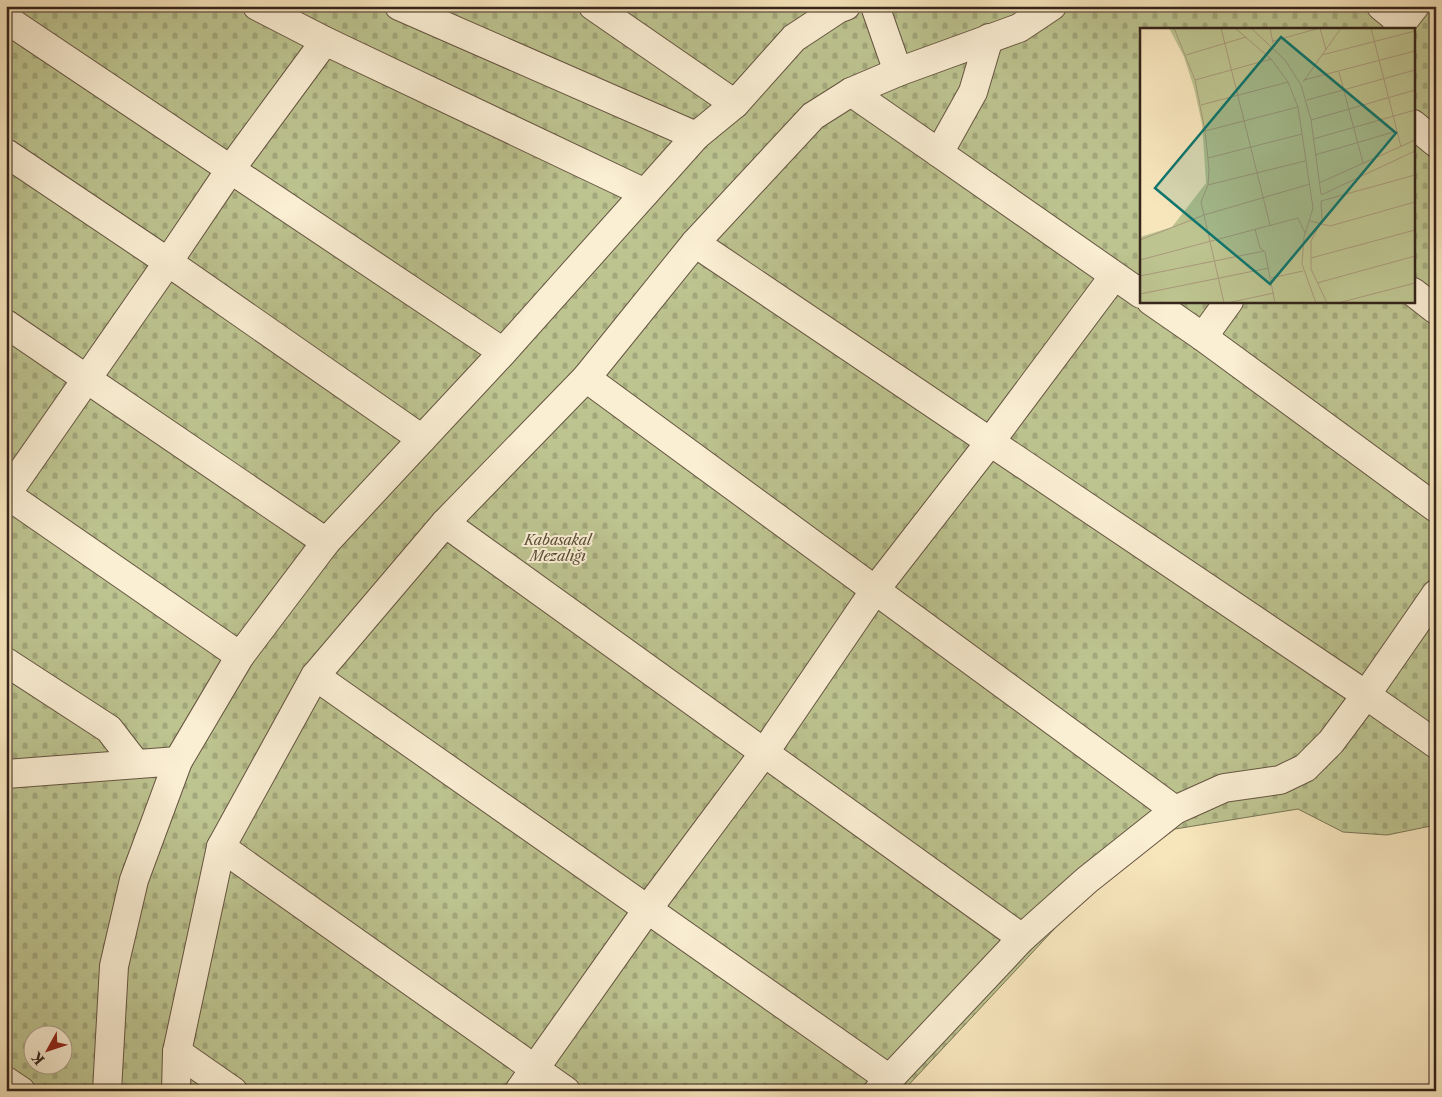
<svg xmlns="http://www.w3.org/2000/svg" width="1442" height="1097" viewBox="0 0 1442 1097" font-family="'Libre Caslon Text',serif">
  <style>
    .cemetery { fill: url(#cemetery-stones); stroke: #797455; fill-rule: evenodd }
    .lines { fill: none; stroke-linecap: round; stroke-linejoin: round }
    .minor-casing { stroke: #665542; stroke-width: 30 }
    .minor { stroke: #faeed3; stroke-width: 28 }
    .labels { text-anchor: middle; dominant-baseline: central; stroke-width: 4; stroke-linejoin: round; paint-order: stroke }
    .park-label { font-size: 14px; font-style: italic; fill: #574d38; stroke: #faeed3 }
    .inset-road { fill: none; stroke: #a9987b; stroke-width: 1 }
    .view { fill: #0f766e; fill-opacity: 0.15; stroke: #0f766e; stroke-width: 2.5 }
    .inset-edge { fill: none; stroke: #35251a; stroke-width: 2.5 }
  </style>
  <defs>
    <pattern id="cemetery-stones" width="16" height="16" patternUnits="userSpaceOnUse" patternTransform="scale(1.25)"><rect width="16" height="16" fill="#bdc490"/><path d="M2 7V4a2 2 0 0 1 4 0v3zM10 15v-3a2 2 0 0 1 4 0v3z" fill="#a3a87c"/></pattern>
  </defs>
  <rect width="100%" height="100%" fill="#f7e5bc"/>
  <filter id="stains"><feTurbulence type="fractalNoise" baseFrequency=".004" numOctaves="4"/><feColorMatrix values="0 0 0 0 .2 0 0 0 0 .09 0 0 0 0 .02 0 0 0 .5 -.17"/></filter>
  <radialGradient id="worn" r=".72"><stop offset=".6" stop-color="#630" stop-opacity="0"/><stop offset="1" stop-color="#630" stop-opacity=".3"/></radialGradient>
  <path class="cemetery" d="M 6,6 L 1436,6 L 1436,825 L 1387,835 L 1343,832 L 1298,809 L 1175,829 L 1086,895 L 903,1091 L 6,1091 ZM 1141,29 L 1413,29 L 1413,301 L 1141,301 ZM 32,1034 L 62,1034 L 62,1064 L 32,1064 Z"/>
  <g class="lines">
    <defs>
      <g id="minor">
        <path d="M 257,6 L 325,41 L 645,193"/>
        <path d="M 399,6 L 696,136 L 735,104"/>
        <path d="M 593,6 L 735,104 L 794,38 L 838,9 L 846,6"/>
        <path d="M 875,6 L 898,72"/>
        <path d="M 1381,6 L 1402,23"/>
        <path d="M 6,19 L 503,352"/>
        <path d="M 1397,29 L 1415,6"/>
        <path d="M 989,38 L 973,92 L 939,153 L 1141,294"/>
        <path d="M 851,92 L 939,153"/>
        <path d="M 1413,124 L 1436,143"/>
        <path d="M 6,153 L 168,262 L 422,439"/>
        <path d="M 695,243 L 1366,695 L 1436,594"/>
        <path d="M 1413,292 L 1436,310"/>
        <path d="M 1151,301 L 1203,337 L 1436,508"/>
        <path d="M 6,324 L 326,542"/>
        <path d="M 1203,337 L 1229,301"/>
        <path d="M 586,378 L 1175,810"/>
        <path d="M 6,494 L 240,656"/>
        <path d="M 6,495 L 168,262 L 230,170 L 325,41"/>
        <path d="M 445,523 L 1022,938"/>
        <path d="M 6,662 L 109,729 L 136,764"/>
        <path d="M 315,676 L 888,1078"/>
        <path d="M 6,774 L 178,761"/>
        <path d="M 221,847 L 566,1091"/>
        <path d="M 177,1052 L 233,1091"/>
        <path d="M 6,1081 L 21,1091"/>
        <path d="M 107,1091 L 114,966 L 134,880 L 178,761 L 240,656 L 326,542 L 503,352 L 696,136"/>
        <path d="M 176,1091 L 177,1052 L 221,847 L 315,676 L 445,523 L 586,378 L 695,243 L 813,116 L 851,92 L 898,72 L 1019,28 L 1052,6"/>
        <path d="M 519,1091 L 647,910 L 764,753 L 875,590 L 990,442 L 1114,276"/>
        <path d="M 878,1091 L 1022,938 L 1087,880 L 1175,810 L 1224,788 L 1280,780 L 1305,768 L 1331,742 L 1366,695 L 1436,744"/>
      </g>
    </defs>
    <use href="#minor" class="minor-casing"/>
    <use href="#minor" class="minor"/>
  </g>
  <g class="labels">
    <g class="park-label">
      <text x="558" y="540">Kabasakal<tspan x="558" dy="16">Mezalığı</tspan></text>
    </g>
  </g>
  <g transform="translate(1140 28)">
    <rect width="275" height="275" fill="#f7e5bc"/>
    <path d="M 29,0 L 275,0 L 275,275 L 0,275 L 0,209 L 32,199 L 66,155 L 62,96 L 54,60 L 44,29 Z" fill="#bdc490"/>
    <path class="inset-road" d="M 81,0 L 130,197M 95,0 L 131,31 L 148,54 L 158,79 L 173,180 L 164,209 L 162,236 L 176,275M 111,0 L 145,32 L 161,57 L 171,92 L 181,166M 130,0 L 133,15M 180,0 L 186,22M 231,0 L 261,119M 133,13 L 180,0M 46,27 L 106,9M 182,27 L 275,3M 199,44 L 223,135M 55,52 L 131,31M 164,52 L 275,23M 163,54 L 201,0M 167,72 L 275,42M 61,77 L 148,54M 171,92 L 275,62M 65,103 L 158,79M 173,111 L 275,82M 175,127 L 257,103M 68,130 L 162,106M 179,155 L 275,112M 68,157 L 165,133M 181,167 L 275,123M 170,193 L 190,198 L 275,174M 115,201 L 120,220 L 125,224 L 135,275M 0,212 L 64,187 L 61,174 L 68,157 L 69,141 L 65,103 L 55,52 L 34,0M 171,230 L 275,202M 0,232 L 158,190 L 165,205M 0,248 L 124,223M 131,250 L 163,243M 177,255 L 275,228M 0,266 L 129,240M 84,275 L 64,187 L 170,156M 87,275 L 134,265M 187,275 L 171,241 L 171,213 L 182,192 L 181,173 L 275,147M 198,275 L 275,255"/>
    <path class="view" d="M 141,9 L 256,105 L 130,256 L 15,160 Z"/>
    <rect width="275" height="275" class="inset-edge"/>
  </g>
  <rect width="1442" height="1097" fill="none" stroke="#f7e5bc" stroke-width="25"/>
  <rect x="8" y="8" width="1427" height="1082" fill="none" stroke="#35251a" stroke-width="2.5"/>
  <rect x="12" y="12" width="1417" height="1072" fill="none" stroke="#35251a"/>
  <g transform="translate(48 1050) rotate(230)"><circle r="24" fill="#faeed3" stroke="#ab9e89"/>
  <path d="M0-4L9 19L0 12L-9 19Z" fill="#8f2418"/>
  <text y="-8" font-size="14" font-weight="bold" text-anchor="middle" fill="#35251a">K</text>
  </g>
  <rect width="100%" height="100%" filter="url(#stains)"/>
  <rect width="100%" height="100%" fill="url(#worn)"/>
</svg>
